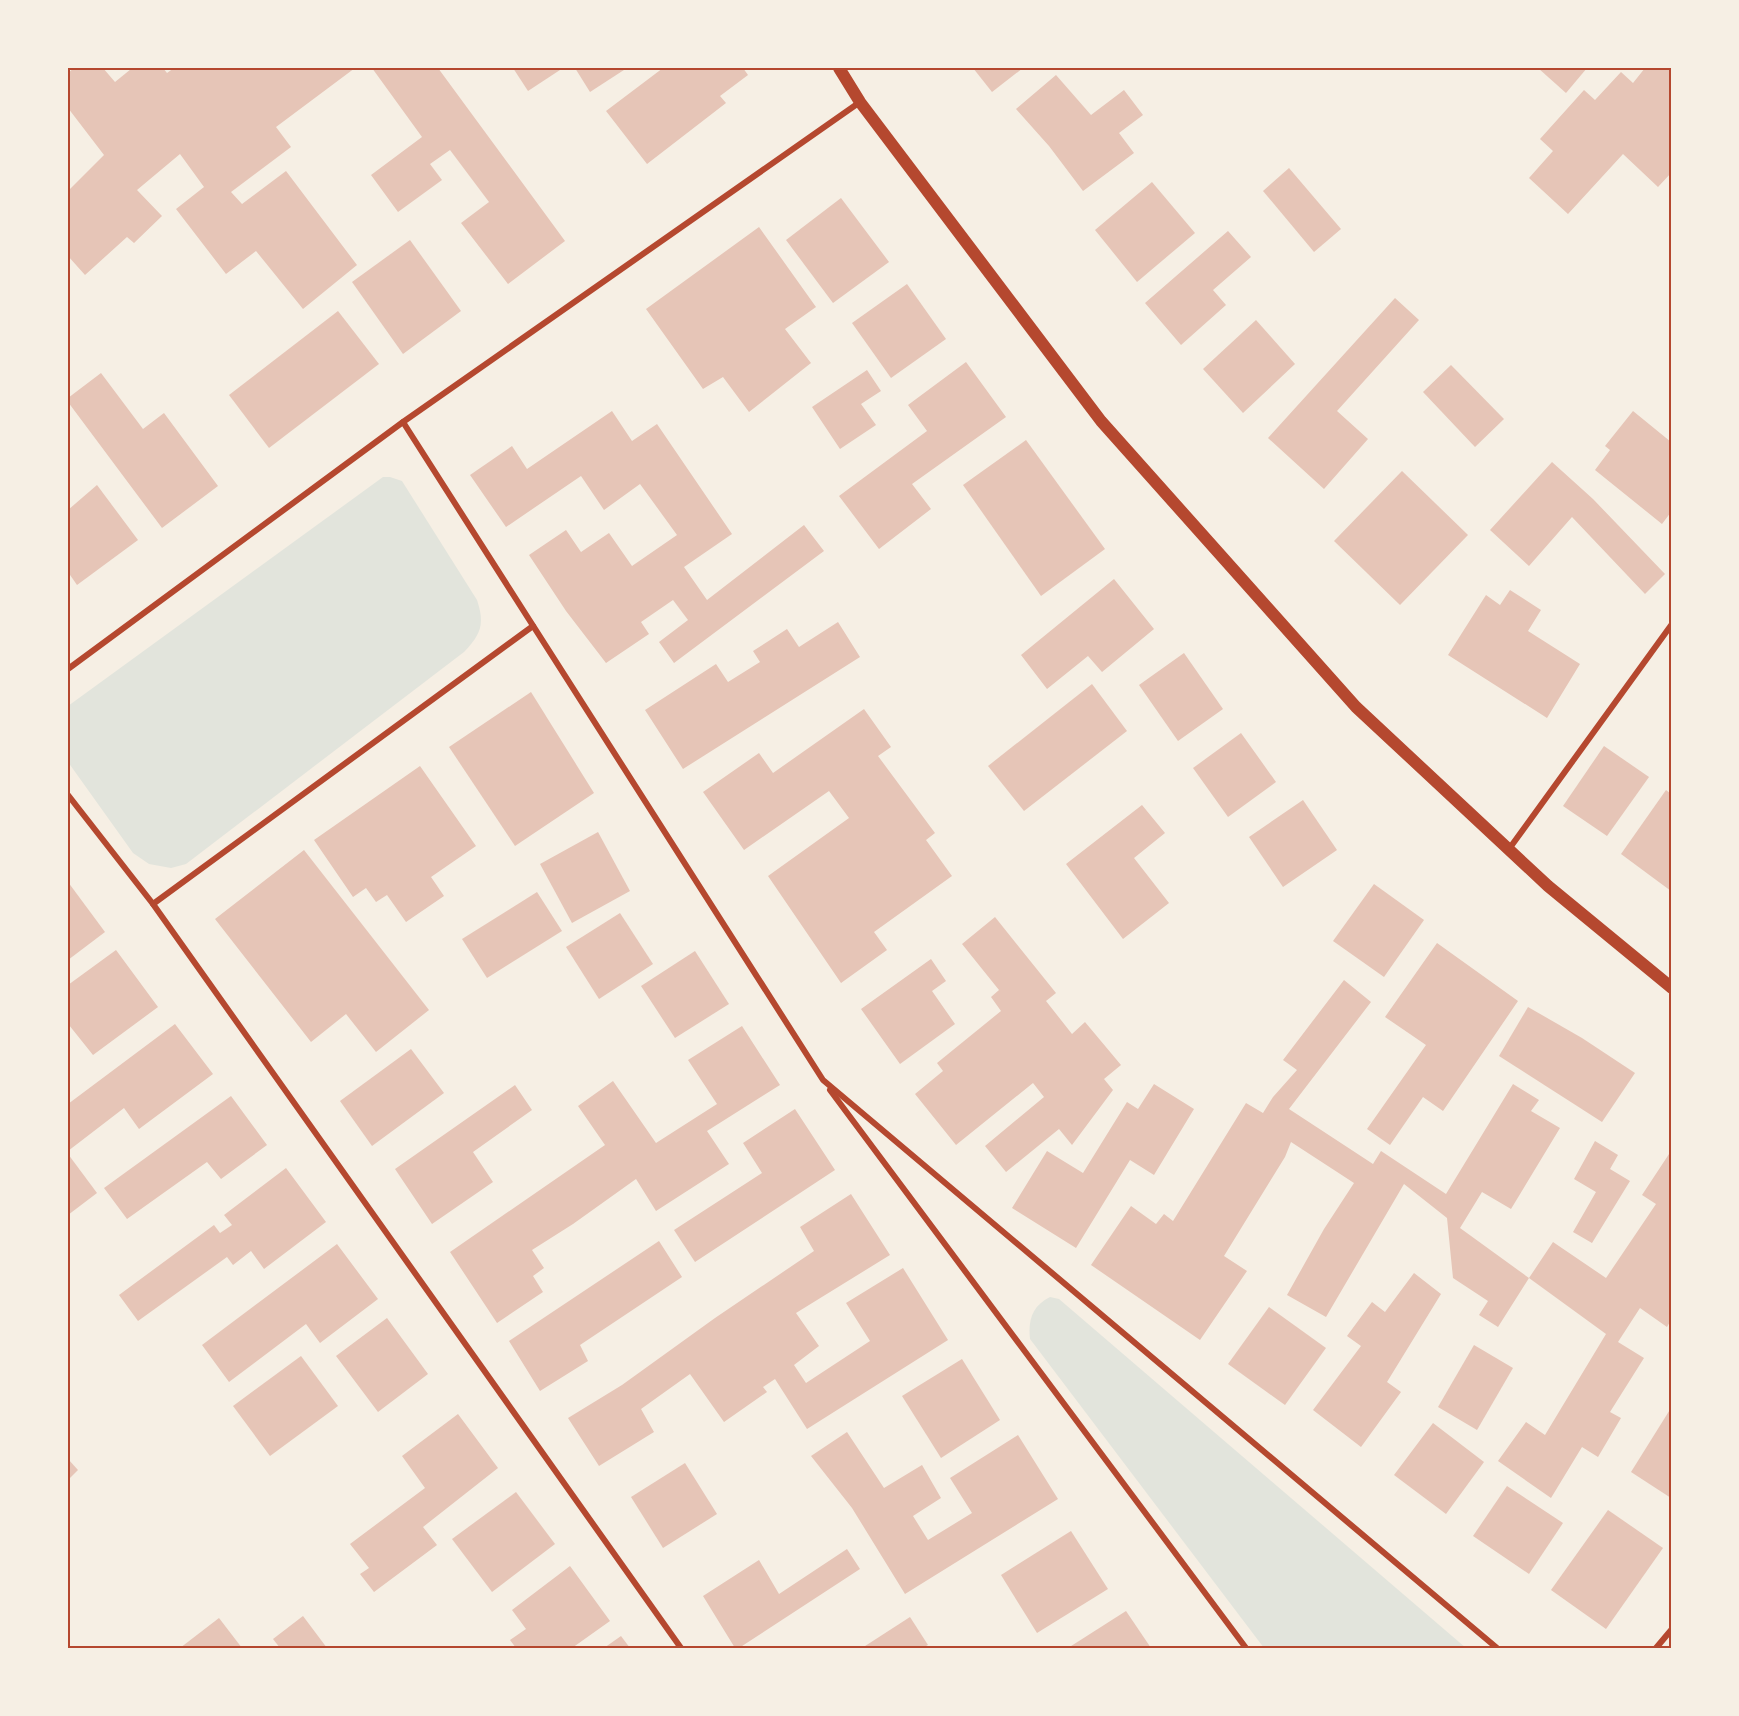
<svg xmlns="http://www.w3.org/2000/svg" width="1739" height="1716" viewBox="0 0 1739 1716" font-family="Jost,sans-serif">
  <style>
    .green { fill: #e2e4dc }
    .building { fill: #e6c5b7 }
    .lines { fill: none; stroke-linecap: round; stroke-linejoin: round }
    .minor { stroke: #b5482f; stroke-width: 6 }
    .secondary { stroke: #b5482f; stroke-width: 12 }
    .neatline { fill: none; stroke: #b5482f; stroke-width: 2 }
  </style>
  <rect width="100%" height="100%" fill="#f6efe4"/>
  <g class="green">
    <path d="M 383,477 L 390,477 L 402,481 L 477,600 C 485,624 481,634 464,652 L 186,864 L 171,868 L 149,864 L 133,853 L 68,762 L 68,706 Z"/>
    <path d="M 1050,1297 L 1059,1299 L 1466,1648 L 1264,1648 L 1030,1339 C 1028,1320 1032,1306 1050,1297 Z"/>
  </g>
  <g class="building">
    <path d="M 74,68 L 103,68 L 115,82 L 131,69 L 129,68 L 163,68 L 167,73 L 174,68 L 355,68 L 276,127 L 291,147 L 231,192 L 242,204 L 286,171 L 357,265 L 303,309 L 256,251 L 226,274 L 176,209 L 204,187 L 180,154 L 137,190 L 162,216 L 134,243 L 127,237 L 85,275 L 68,256 L 68,191 L 104,155 L 68,108 L 68,73 Z"/>
    <path d="M 372,68 L 438,68 L 565,241 L 508,284 L 461,223 L 489,202 L 450,150 L 430,164 L 442,180 L 398,212 L 371,175 L 422,137 Z"/>
    <path d="M 513,68 L 563,68 L 528,91 Z"/>
    <path d="M 575,68 L 627,68 L 590,92 Z"/>
    <path d="M 663,68 L 743,68 L 748,75 L 720,96 L 726,103 L 647,164 L 606,111 Z"/>
    <path d="M 973,68 L 1023,68 L 992,92 Z"/>
    <path d="M 1538,68 L 1587,68 L 1566,93 Z"/>
    <path d="M 1645,68 L 1671,68 L 1671,173 L 1658,187 L 1623,154 L 1568,214 L 1529,178 L 1553,151 L 1540,139 L 1584,90 L 1595,100 L 1621,72 L 1633,83 Z"/>
    <path d="M 1056,75 L 1091,115 L 1124,90 L 1143,115 L 1119,133 L 1134,153 L 1083,191 L 1049,146 L 1016,109 Z"/>
    <path d="M 1289,168 L 1341,229 L 1314,252 L 1263,191 Z"/>
    <path d="M 1152,182 L 1195,233 L 1137,282 L 1095,230 Z"/>
    <path d="M 841,198 L 889,262 L 833,303 L 786,240 Z"/>
    <path d="M 759,227 L 816,307 L 785,329 L 811,363 L 749,412 L 723,377 L 703,389 L 646,309 Z"/>
    <path d="M 1228,231 L 1251,257 L 1213,290 L 1226,305 L 1181,345 L 1145,303 Z"/>
    <path d="M 410,240 L 461,311 L 403,354 L 352,282 Z"/>
    <path d="M 907,284 L 946,339 L 891,378 L 852,323 Z"/>
    <path d="M 1395,298 L 1419,320 L 1337,411 L 1368,439 L 1324,489 L 1268,438 Z"/>
    <path d="M 338,311 L 379,364 L 269,448 L 229,395 Z"/>
    <path d="M 1256,320 L 1295,364 L 1243,413 L 1203,369 Z"/>
    <path d="M 966,362 L 1006,417 L 912,484 L 931,509 L 879,549 L 839,496 L 927,431 L 908,405 Z"/>
    <path d="M 1451,365 L 1504,419 L 1475,447 L 1423,392 Z"/>
    <path d="M 867,370 L 881,391 L 861,404 L 876,425 L 840,449 L 812,407 Z"/>
    <path d="M 101,373 L 143,429 L 164,413 L 218,486 L 162,528 L 68,402 L 68,398 Z"/>
    <path d="M 612,411 L 632,441 L 657,424 L 732,534 L 684,567 L 707,600 L 804,525 L 824,551 L 674,663 L 659,642 L 688,620 L 673,600 L 641,622 L 649,634 L 606,663 L 566,611 L 529,555 L 566,530 L 581,552 L 609,533 L 632,566 L 677,535 L 640,484 L 604,510 L 581,476 L 506,527 L 470,475 L 512,446 L 527,469 Z"/>
    <path d="M 1633,411 L 1671,442 L 1671,512 L 1662,524 L 1595,470 L 1610,450 L 1605,446 Z"/>
    <path d="M 1026,440 L 1105,549 L 1041,596 L 963,485 Z"/>
    <path d="M 1552,462 L 1593,499 L 1665,574 L 1645,594 L 1572,517 L 1529,566 L 1490,530 Z"/>
    <path d="M 1402,471 L 1468,535 L 1400,605 L 1334,541 Z"/>
    <path d="M 97,485 L 138,540 L 77,585 L 68,572 L 68,510 Z"/>
    <path d="M 1114,579 L 1154,629 L 1102,672 L 1088,656 L 1047,689 L 1021,655 Z"/>
    <path d="M 1510,590 L 1541,610 L 1528,631 L 1580,664 L 1547,718 L 1448,655 L 1486,595 L 1500,605 Z"/>
    <path d="M 838,622 L 860,657 L 683,769 L 645,710 L 716,664 L 728,682 L 760,662 L 753,651 L 787,629 L 799,647 Z"/>
    <path d="M 1184,653 L 1223,709 L 1178,741 L 1139,685 Z"/>
    <path d="M 1092,684 L 1127,731 L 1024,811 L 988,766 Z"/>
    <path d="M 531,692 L 594,793 L 515,846 L 449,747 Z"/>
    <path d="M 864,709 L 891,747 L 878,756 L 935,833 L 926,840 L 952,876 L 874,932 L 887,950 L 841,983 L 768,876 L 849,818 L 829,791 L 744,850 L 703,792 L 759,753 L 773,773 Z"/>
    <path d="M 1241,733 L 1276,782 L 1228,817 L 1193,768 Z"/>
    <path d="M 1604,746 L 1649,777 L 1607,836 L 1563,806 Z"/>
    <path d="M 420,766 L 476,846 L 431,877 L 444,896 L 406,922 L 387,895 L 376,902 L 366,888 L 353,897 L 314,840 Z"/>
    <path d="M 1666,790 L 1671,794 L 1671,891 L 1621,854 Z"/>
    <path d="M 1303,800 L 1337,850 L 1283,887 L 1249,837 Z"/>
    <path d="M 1142,805 L 1165,833 L 1134,858 L 1169,903 L 1123,939 L 1066,864 Z"/>
    <path d="M 598,832 L 630,891 L 572,923 L 540,864 Z"/>
    <path d="M 304,850 L 429,1010 L 376,1052 L 346,1014 L 311,1042 L 215,919 Z"/>
    <path d="M 68,882 L 105,932 L 68,960 Z"/>
    <path d="M 1374,884 L 1424,920 L 1384,977 L 1333,941 Z"/>
    <path d="M 537,892 L 562,931 L 487,978 L 462,939 Z"/>
    <path d="M 620,913 L 653,964 L 599,999 L 566,947 Z"/>
    <path d="M 995,917 L 1056,993 L 1046,1001 L 1072,1034 L 1085,1022 L 1121,1065 L 1104,1079 L 1113,1090 L 1072,1145 L 1059,1129 L 1006,1172 L 985,1146 L 1044,1097 L 1033,1083 L 956,1145 L 915,1094 L 943,1071 L 937,1063 L 1001,1011 L 991,997 L 999,990 L 962,944 Z"/>
    <path d="M 1437,943 L 1518,1001 L 1443,1111 L 1423,1097 L 1390,1145 L 1367,1129 L 1426,1045 L 1385,1017 Z"/>
    <path d="M 116,950 L 158,1007 L 93,1055 L 69,1025 L 68,1026 L 68,985 Z"/>
    <path d="M 695,951 L 729,1004 L 675,1038 L 641,986 Z"/>
    <path d="M 931,959 L 946,981 L 932,991 L 955,1024 L 900,1064 L 861,1009 Z"/>
    <path d="M 1344,980 L 1371,1002 L 1289,1109 L 1373,1164 L 1381,1151 L 1446,1194 L 1513,1084 L 1539,1100 L 1531,1111 L 1560,1128 L 1511,1209 L 1482,1192 L 1460,1228 L 1529,1278 L 1498,1327 L 1479,1315 L 1488,1301 L 1453,1278 L 1447,1218 L 1404,1184 L 1326,1317 L 1287,1295 L 1324,1229 L 1354,1183 L 1291,1142 L 1285,1157 L 1224,1256 L 1247,1271 L 1200,1340 L 1091,1265 L 1131,1206 L 1156,1224 L 1164,1214 L 1173,1221 L 1246,1103 L 1263,1113 L 1273,1097 L 1297,1070 L 1283,1060 Z"/>
    <path d="M 1528,1007 L 1582,1038 L 1635,1073 L 1602,1122 L 1499,1056 Z"/>
    <path d="M 175,1024 L 213,1074 L 139,1129 L 124,1108 L 68,1151 L 68,1104 Z"/>
    <path d="M 742,1026 L 780,1085 L 707,1131 L 729,1164 L 656,1211 L 636,1179 L 573,1224 L 532,1250 L 544,1268 L 533,1276 L 543,1292 L 497,1323 L 450,1252 L 605,1145 L 578,1106 L 613,1081 L 656,1143 L 717,1104 L 688,1060 Z"/>
    <path d="M 411,1049 L 444,1093 L 372,1146 L 340,1101 Z"/>
    <path d="M 1154,1084 L 1194,1109 L 1154,1175 L 1130,1160 L 1076,1248 L 1012,1208 L 1047,1151 L 1083,1173 L 1127,1102 L 1138,1109 Z"/>
    <path d="M 515,1085 L 532,1110 L 473,1152 L 493,1182 L 432,1224 L 395,1169 Z"/>
    <path d="M 231,1096 L 267,1145 L 221,1179 L 207,1162 L 127,1219 L 104,1188 Z"/>
    <path d="M 795,1109 L 835,1170 L 695,1262 L 674,1230 L 762,1173 L 743,1143 Z"/>
    <path d="M 1595,1141 L 1618,1155 L 1610,1169 L 1630,1181 L 1592,1243 L 1573,1232 L 1596,1192 L 1574,1179 Z"/>
    <path d="M 1671,1151 L 1671,1320 L 1667,1327 L 1640,1308 L 1618,1342 L 1644,1358 L 1610,1412 L 1621,1418 L 1598,1457 L 1582,1447 L 1551,1498 L 1498,1461 L 1526,1422 L 1545,1435 L 1606,1334 L 1529,1278 L 1553,1242 L 1606,1278 L 1656,1204 L 1642,1195 Z"/>
    <path d="M 68,1154 L 97,1193 L 68,1215 Z"/>
    <path d="M 286,1168 L 326,1222 L 264,1269 L 251,1251 L 233,1265 L 227,1257 L 138,1321 L 119,1295 L 214,1225 L 220,1233 L 232,1225 L 224,1215 Z"/>
    <path d="M 851,1194 L 890,1255 L 796,1313 L 819,1346 L 794,1365 L 806,1383 L 870,1341 L 846,1303 L 903,1268 L 948,1340 L 807,1429 L 775,1379 L 763,1387 L 767,1392 L 724,1422 L 690,1374 L 641,1409 L 654,1432 L 599,1466 L 568,1418 L 622,1385 L 715,1318 L 814,1251 L 800,1227 Z"/>
    <path d="M 659,1241 L 682,1277 L 580,1345 L 588,1361 L 540,1391 L 509,1341 Z"/>
    <path d="M 337,1244 L 378,1299 L 320,1343 L 306,1324 L 229,1382 L 202,1345 Z"/>
    <path d="M 1414,1273 L 1441,1294 L 1387,1382 L 1401,1392 L 1361,1447 L 1313,1410 L 1361,1346 L 1347,1336 L 1372,1302 L 1385,1312 Z"/>
    <path d="M 1269,1307 L 1326,1348 L 1285,1405 L 1228,1364 Z"/>
    <path d="M 387,1318 L 428,1374 L 378,1412 L 336,1356 Z"/>
    <path d="M 1474,1345 L 1513,1368 L 1477,1430 L 1438,1407 Z"/>
    <path d="M 301,1356 L 338,1406 L 270,1456 L 233,1406 Z"/>
    <path d="M 962,1359 L 1000,1420 L 941,1458 L 902,1396 Z"/>
    <path d="M 1671,1408 L 1671,1498 L 1631,1472 Z"/>
    <path d="M 458,1414 L 498,1468 L 423,1527 L 437,1545 L 374,1592 L 360,1574 L 369,1568 L 350,1544 L 425,1488 L 402,1456 Z"/>
    <path d="M 1433,1423 L 1484,1462 L 1446,1514 L 1394,1475 Z"/>
    <path d="M 847,1432 L 884,1488 L 922,1465 L 941,1498 L 913,1516 L 928,1540 L 972,1513 L 950,1478 L 1018,1435 L 1058,1499 L 905,1594 L 852,1508 L 811,1456 Z"/>
    <path d="M 68,1459 L 78,1470 L 68,1480 Z"/>
    <path d="M 685,1463 L 717,1514 L 663,1548 L 631,1497 Z"/>
    <path d="M 1507,1486 L 1563,1523 L 1529,1574 L 1473,1536 Z"/>
    <path d="M 516,1492 L 555,1544 L 492,1592 L 452,1539 Z"/>
    <path d="M 1608,1510 L 1663,1548 L 1606,1629 L 1551,1590 Z"/>
    <path d="M 1071,1531 L 1108,1589 L 1037,1633 L 1001,1575 Z"/>
    <path d="M 847,1549 L 860,1569 L 739,1648 L 735,1648 L 703,1596 L 759,1560 L 779,1594 Z"/>
    <path d="M 570,1566 L 610,1621 L 572,1648 L 516,1648 L 510,1640 L 526,1629 L 512,1610 Z"/>
    <path d="M 1126,1611 L 1151,1648 L 1068,1648 Z"/>
    <path d="M 303,1616 L 327,1648 L 280,1648 L 273,1639 Z"/>
    <path d="M 910,1617 L 928,1645 L 922,1648 L 862,1648 Z"/>
    <path d="M 219,1618 L 242,1648 L 180,1648 Z"/>
    <path d="M 621,1636 L 630,1648 L 604,1648 Z"/>
  </g>
  <g class="lines">
    <g class="minor">
      <path d="M 403,422 L 823,1080 L 1497,1648"/>
      <path d="M 68,669 L 403,422 L 860,102"/>
      <path d="M 68,795 L 153,904 L 681,1648"/>
      <path d="M 1509,849 L 1672,624"/>
      <path d="M 153,904 L 533,626"/>
      <path d="M 830,1090 L 1246,1648"/>
      <path d="M 1656,1648 L 1672,1629"/>
    </g>
    <path class="secondary" d="M 839,68 L 860,102 L 1101,421 L 1356,707 L 1548,886 L 1672,988"/>
  </g>
  <rect width="1739" height="1716" fill="none" stroke="#f6efe4" stroke-width="138"/>
  <rect x="69" y="69" width="1601" height="1578" class="neatline"/>
</svg>
